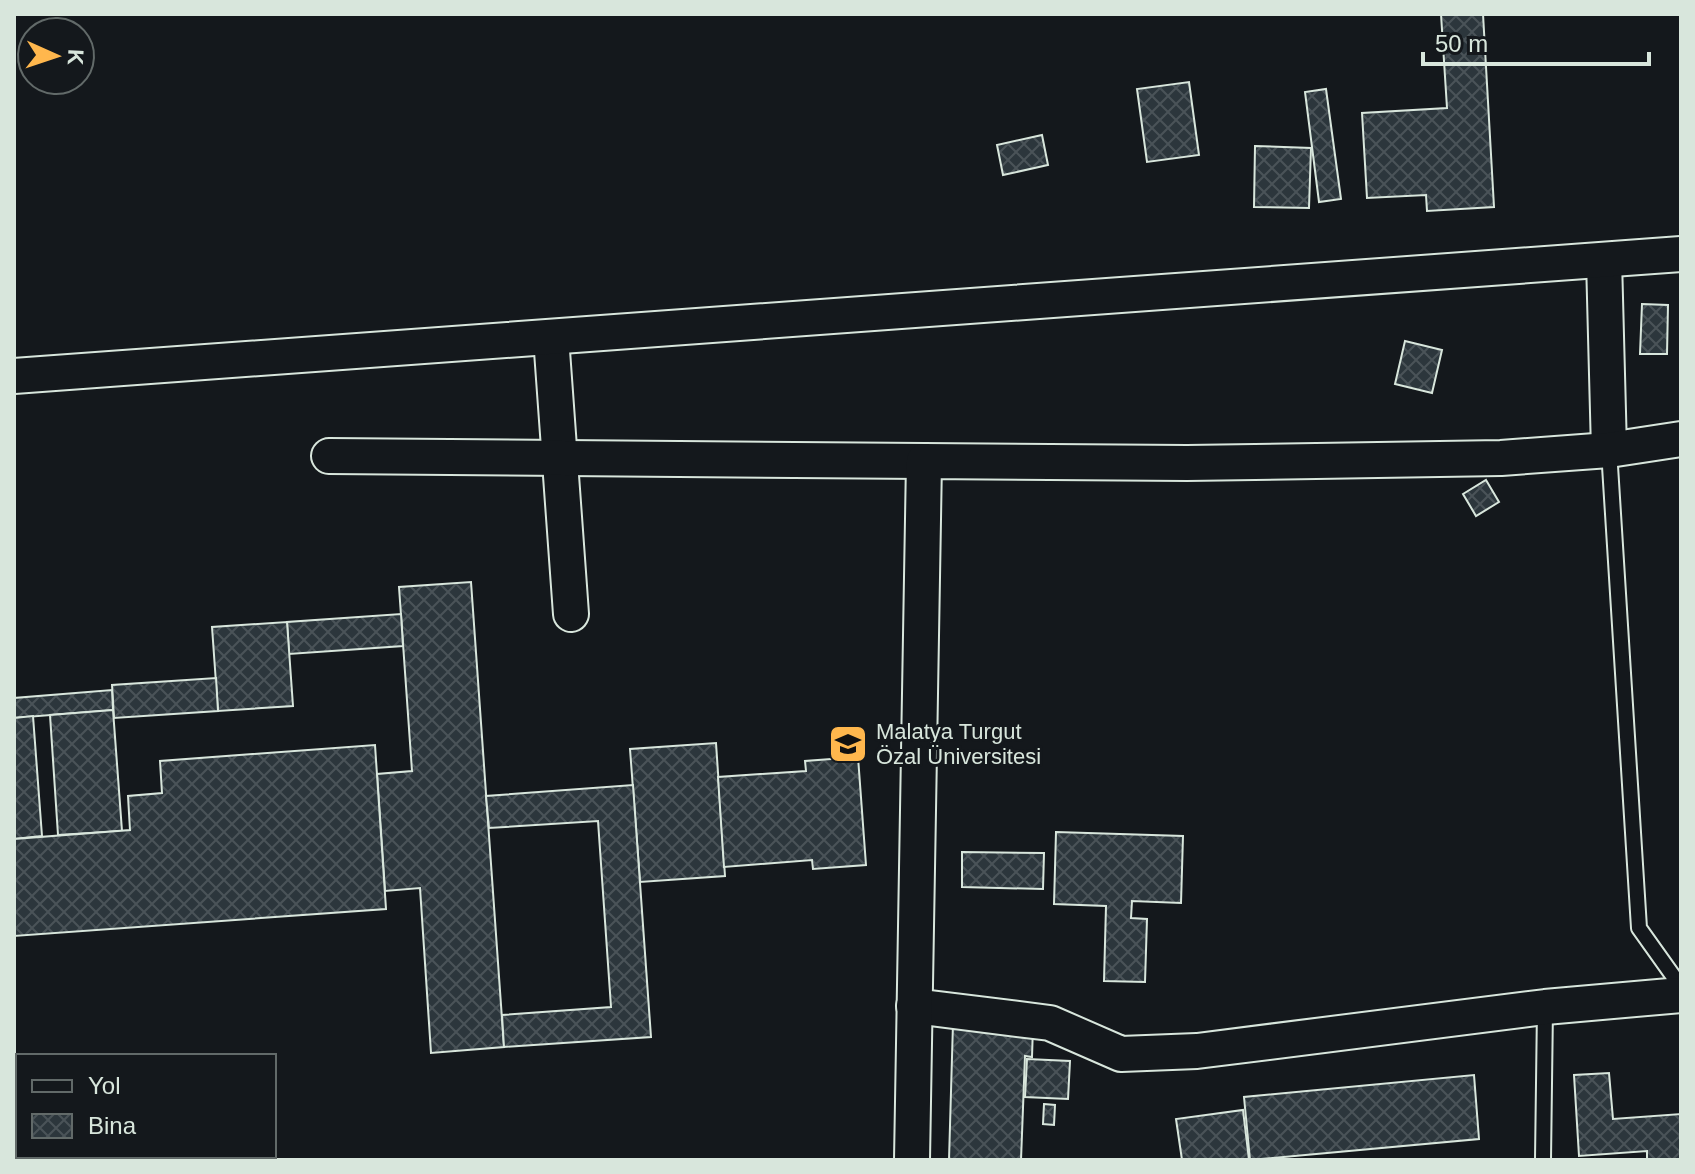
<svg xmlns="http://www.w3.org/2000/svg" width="1695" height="1174" viewBox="0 0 1695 1174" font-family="Arial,sans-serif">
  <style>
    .building { fill: url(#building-cross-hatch); stroke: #d8e6dc; stroke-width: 2 }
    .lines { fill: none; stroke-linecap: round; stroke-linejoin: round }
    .service-casing { stroke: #d8e6dc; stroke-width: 18 }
    .tertiary-casing { stroke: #d8e6dc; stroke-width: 38 }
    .service { stroke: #14181c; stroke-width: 14 }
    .tertiary { stroke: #14181c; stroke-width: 34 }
    .labels { text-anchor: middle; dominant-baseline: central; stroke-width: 6; stroke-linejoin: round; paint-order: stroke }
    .poi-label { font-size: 22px; fill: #d8e6dc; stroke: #14181c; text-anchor: start }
  </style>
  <defs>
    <pattern id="building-cross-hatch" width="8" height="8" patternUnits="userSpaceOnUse" patternTransform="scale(2)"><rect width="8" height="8" fill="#2c363c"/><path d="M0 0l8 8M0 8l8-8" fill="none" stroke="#4a5358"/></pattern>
  </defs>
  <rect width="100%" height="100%" fill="#14181c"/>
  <g class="building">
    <path d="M 1441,14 L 1483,14 L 1494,207 L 1427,211 L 1426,195 L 1367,198 L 1362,113 L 1447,108 Z"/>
    <path d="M 1189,82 L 1199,155 L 1147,162 L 1137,89 Z"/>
    <path d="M 1326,89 L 1341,199 L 1319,202 L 1305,92 Z"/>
    <path d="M 1042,135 L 1048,165 L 1003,175 L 997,145 Z"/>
    <path d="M 1255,146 L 1311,148 L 1309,208 L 1254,207 Z"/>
    <path d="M 1642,304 L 1668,305 L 1667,354 L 1640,354 Z"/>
    <path d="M 1405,341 L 1442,350 L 1432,393 L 1395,384 Z"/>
    <path d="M 1486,480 L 1499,502 L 1476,516 L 1463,494 Z"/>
    <path d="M 471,582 L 504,1047 L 431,1053 L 420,888 L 385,891 L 377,774 L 412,771 L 399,587 Z"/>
    <path d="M 401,614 L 403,646 L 289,654 L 287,622 Z"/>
    <path d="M 287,622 L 293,706 L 218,711 L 212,627 Z"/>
    <path d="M 216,678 L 218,711 L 114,718 L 112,685 Z"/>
    <path d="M 112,690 L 113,710 L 14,718 L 14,698 Z"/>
    <path d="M 113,710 L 122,831 L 58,835 L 50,715 Z"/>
    <path d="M 33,716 L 42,836 L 14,839 L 14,718 Z"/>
    <path d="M 716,743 L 725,876 L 640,882 L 630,749 Z"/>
    <path d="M 375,745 L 386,909 L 14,936 L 14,839 L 130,830 L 128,796 L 162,793 L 160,761 Z"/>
    <path d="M 858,757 L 866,865 L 813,869 L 812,860 L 724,867 L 718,777 L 806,771 L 805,761 Z"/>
    <path d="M 633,785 L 651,1037 L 504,1047 L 502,1015 L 611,1007 L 598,821 L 489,828 L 486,796 Z"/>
    <path d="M 1056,832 L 1183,836 L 1181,903 L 1132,901 L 1131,918 L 1147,919 L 1145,982 L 1104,981 L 1106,906 L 1054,904 Z"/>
    <path d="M 962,852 L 1044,853 L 1043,889 L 962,887 Z"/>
    <path d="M 953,1023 L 1033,1026 L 1032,1057 L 1025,1056 L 1021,1160 L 949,1160 Z"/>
    <path d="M 1027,1059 L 1070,1061 L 1068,1099 L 1025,1097 Z"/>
    <path d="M 1609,1073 L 1613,1119 L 1681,1114 L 1681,1160 L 1647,1160 L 1647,1151 L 1579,1156 L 1574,1075 Z"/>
    <path d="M 1474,1075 L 1479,1139 L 1250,1160 L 1244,1097 Z"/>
    <path d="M 1044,1104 L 1055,1105 L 1054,1125 L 1043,1124 Z"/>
    <path d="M 1243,1110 L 1249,1160 L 1182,1160 L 1176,1119 Z"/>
  </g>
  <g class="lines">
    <defs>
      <g id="service">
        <path d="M 1609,450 L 1639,928 L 1681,987"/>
        <path d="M 1543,1160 L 1545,1007"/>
      </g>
      <g id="tertiary">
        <path d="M 1604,260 L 1609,450"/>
        <path d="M 551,337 L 571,614"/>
        <path d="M 14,376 L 1681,254"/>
        <path d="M 329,456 L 924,461"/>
        <path d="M 914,1006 L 1050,1023 L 1121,1054 L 1197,1051 L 1545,1007 L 1681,995"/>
        <path d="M 912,1160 L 924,461 L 1187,463 L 1501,458 L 1609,450 L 1681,439"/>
      </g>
    </defs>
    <use href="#service" class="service-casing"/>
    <use href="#tertiary" class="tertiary-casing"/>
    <use href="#service" class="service"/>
    <use href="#tertiary" class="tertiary"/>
  </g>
  <defs>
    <symbol id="university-square" viewBox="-11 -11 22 22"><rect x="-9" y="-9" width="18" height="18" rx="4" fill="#ffb74d" stroke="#14181c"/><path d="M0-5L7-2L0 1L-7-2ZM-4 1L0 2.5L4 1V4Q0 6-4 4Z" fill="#111"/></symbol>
  </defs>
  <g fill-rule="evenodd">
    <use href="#university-square" x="826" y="722" width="44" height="44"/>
  </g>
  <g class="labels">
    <g class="poi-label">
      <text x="876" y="731">Malatya Turgut<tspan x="876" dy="25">Özal Üniversitesi</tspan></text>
    </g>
  </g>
  <rect width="1695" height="1174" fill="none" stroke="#d8e6dc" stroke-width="32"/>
  <rect x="16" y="1054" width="260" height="104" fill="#14181c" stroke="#626a69" stroke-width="2"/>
  <rect x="32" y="1080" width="40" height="12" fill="#14181c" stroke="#626a69" stroke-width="2"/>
  <text x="88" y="1094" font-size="24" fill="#d8e6dc">Yol</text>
  <rect x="32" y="1114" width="40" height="24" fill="url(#building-cross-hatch)" stroke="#626a69" stroke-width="2"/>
  <text x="88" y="1134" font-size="24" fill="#d8e6dc">Bina</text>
  <g transform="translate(56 56) rotate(93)"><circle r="38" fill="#14181c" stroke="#626a69" stroke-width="2"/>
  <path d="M0-6L14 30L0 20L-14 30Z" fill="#ffb74d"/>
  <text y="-12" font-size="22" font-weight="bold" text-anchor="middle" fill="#d8e6dc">K</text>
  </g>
  <path d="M1423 52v12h226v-12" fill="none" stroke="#d8e6dc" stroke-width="4"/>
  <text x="1435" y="52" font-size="24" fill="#d8e6dc" stroke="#14181c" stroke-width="6" paint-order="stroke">50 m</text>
</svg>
